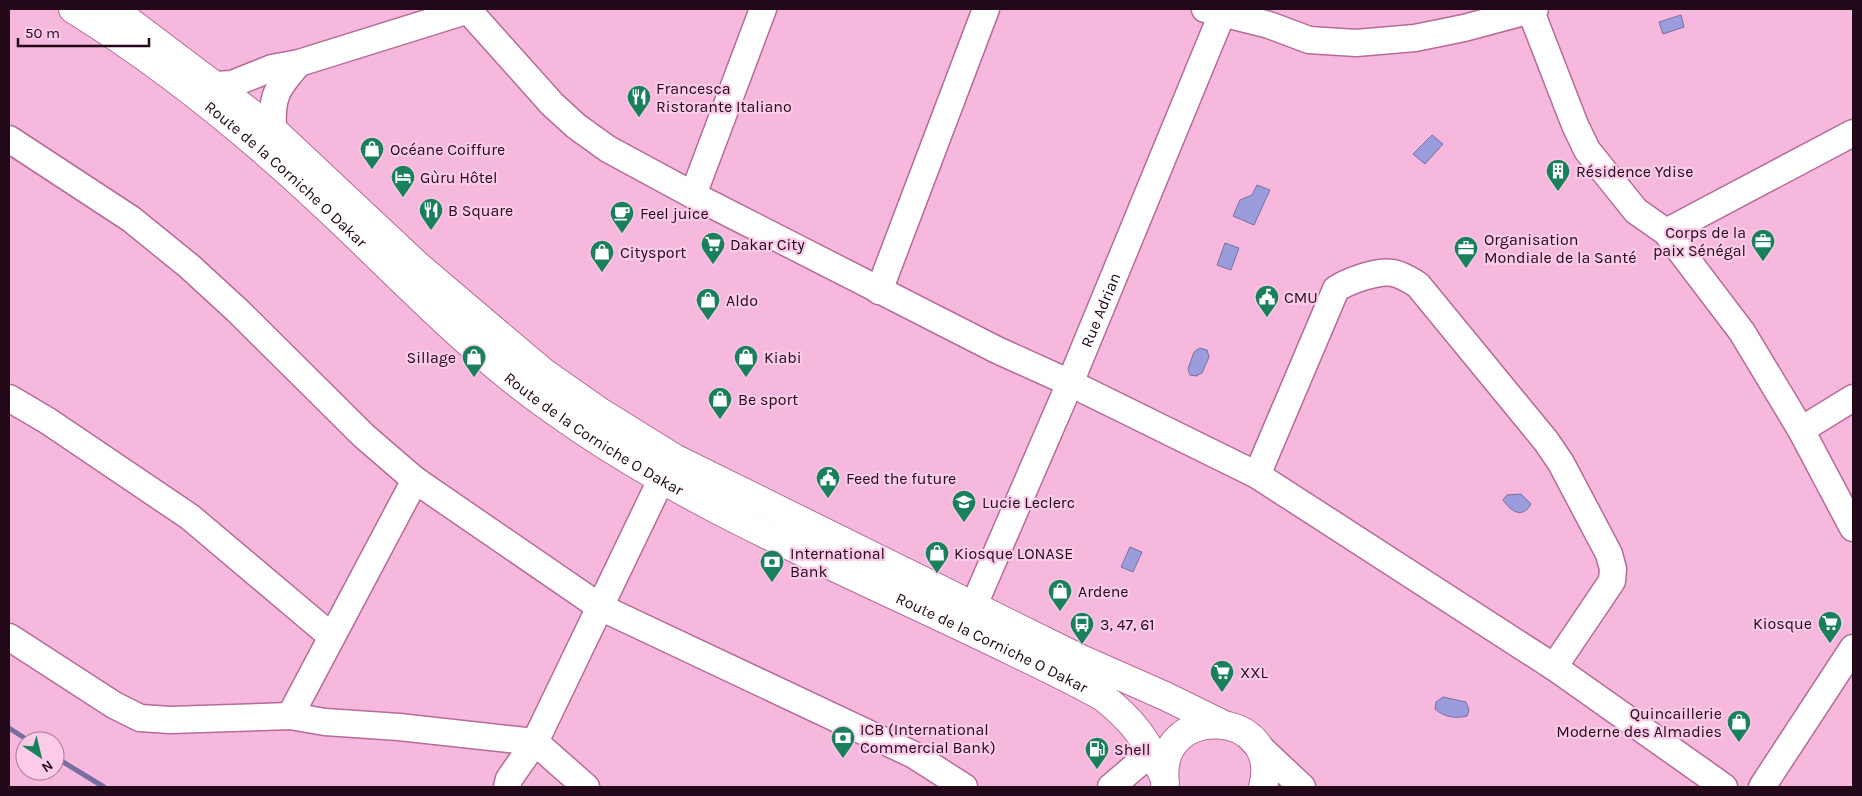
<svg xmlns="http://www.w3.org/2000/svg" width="1862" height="796" viewBox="0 0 1862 796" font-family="Karla,sans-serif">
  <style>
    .water { fill: #9a9cdb; stroke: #7670a1 }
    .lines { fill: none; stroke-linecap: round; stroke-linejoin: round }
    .stream { stroke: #7670a1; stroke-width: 5 }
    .minor-casing { stroke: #b46c98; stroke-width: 29 }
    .highway-casing { stroke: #b46c98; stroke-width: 30 }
    .minor { stroke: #fff; stroke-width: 26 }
    .highway { stroke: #fff; stroke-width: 28 }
    .labels { text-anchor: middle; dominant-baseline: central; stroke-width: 4.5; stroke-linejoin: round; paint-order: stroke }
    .poi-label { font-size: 16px; fill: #23081a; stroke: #fbcbe7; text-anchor: start }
    .street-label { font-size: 16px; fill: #23081a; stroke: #fbcbe7 }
  </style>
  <rect width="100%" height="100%" fill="#f7b8dd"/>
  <g class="water">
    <path d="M 1681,15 L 1684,27 L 1663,34 L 1659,22 Z"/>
    <path d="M 1432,135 L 1443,144 L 1425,164 L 1413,154 Z"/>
    <path d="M 1257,185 L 1270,190 L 1254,225 L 1233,216 L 1240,200 L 1252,195 Z"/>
    <path d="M 1225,243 L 1239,248 L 1231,270 L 1217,265 Z"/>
    <path d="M 1200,348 L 1207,350 L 1209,357 L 1202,373 L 1196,376 L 1190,375 L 1188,369 L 1194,352 Z"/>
    <path d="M 1521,494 L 1531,504 C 1523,519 1511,512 1503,500 L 1507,495 Z"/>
    <path d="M 1130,547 L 1142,552 L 1133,572 L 1121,567 Z"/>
    <path d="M 1443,697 L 1466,702 L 1469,710 L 1467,716 C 1455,719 1444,717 1435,709 L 1436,702 Z"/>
  </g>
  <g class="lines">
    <g class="stream">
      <path d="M 9,728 L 29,741"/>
      <path d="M 55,757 L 104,787"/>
    </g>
    <defs>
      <g id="minor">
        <path d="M 1205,9 L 1269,25 L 1309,40 L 1356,43 L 1415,38 L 1464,28 L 1535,9"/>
        <path d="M 1530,9 L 1575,125 L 1587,150 L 1636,211 L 1666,232 L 1742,332 L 1801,430 L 1853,528"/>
        <path d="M 468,10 L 552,104 L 576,126 L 608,149 L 693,195 L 997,350 L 1070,383 L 1257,475 L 1554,667 L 1724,787"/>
        <path d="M 215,85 L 232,84 L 272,68 L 299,63 L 472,9"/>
        <path d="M 273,130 C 271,95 277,88 299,63"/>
        <path d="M 9,139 L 131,219 L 189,266 L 238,311 L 364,436 L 415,480 L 600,607 L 914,755 L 964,787"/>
        <path d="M 693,195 L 763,9"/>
        <path d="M 1666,232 L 1853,133"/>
        <path d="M 879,291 L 986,9"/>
        <path d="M 9,398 L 48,421 L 190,517 L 331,636"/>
        <path d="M 1801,430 L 1853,398"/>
        <path d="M 1257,475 L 1336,289 C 1348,281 1378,270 1393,273 C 1403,275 1410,280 1418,285 L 1546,441 L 1561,463 L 1609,554 L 1613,569 L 1612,581 L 1554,667"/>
        <path id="s1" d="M 974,605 L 1070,383 L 1222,14"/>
        <path d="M 9,637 L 114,705 L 140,718 L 170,720 L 290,716 L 325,722 L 399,727 L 535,742 L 586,787"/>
        <path d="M 290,716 L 415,480"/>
        <path d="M 1254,742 L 1302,787"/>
        <path d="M 507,787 L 509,779 L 535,742 L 661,480"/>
        <path d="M 1111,787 L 1152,752"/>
        <path d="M 1762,787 L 1853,648"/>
      </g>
      <g id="highway">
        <path id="s2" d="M 73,9 C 172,70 263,146 347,227 C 414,291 477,357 553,410 C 685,505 838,567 985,638 C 1024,657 1064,675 1103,697 C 1135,722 1146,740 1164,776"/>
        <path d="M 113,9 L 273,130 L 418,266 L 543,372 L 600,412 L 674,458 L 1081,659 L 1165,696 L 1220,723"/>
        <path d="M 1165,783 C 1154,701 1284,708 1263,787"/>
      </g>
    </defs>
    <use href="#minor" class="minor-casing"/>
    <use href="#highway" class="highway-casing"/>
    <use href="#minor" class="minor"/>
    <use href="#highway" class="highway"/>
  </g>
  <defs>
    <symbol id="restaurant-pin" viewBox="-11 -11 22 30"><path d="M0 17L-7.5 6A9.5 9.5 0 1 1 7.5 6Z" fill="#18805a" stroke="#fbcbe7"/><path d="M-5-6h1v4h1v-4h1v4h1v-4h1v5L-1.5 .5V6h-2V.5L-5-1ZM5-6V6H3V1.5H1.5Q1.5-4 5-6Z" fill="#fff"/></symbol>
    <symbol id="shop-pin" viewBox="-11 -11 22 30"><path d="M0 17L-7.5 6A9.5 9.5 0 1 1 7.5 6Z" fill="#18805a" stroke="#fbcbe7"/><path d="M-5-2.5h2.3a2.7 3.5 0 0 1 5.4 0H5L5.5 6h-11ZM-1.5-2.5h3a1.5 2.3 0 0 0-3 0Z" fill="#fff"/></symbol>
    <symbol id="building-pin" viewBox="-11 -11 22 30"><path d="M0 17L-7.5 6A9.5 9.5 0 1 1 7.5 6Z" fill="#18805a" stroke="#fbcbe7"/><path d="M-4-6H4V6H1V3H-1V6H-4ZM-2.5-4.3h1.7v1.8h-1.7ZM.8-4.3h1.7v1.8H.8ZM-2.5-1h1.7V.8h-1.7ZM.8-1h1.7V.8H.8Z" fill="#fff"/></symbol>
    <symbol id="hotel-pin" viewBox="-11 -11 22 30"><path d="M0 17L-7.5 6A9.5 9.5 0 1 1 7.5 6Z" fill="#18805a" stroke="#fbcbe7"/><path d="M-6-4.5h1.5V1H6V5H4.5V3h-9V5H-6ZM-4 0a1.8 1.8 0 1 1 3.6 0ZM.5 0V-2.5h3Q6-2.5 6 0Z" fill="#fff"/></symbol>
    <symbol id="cafe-pin" viewBox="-11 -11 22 30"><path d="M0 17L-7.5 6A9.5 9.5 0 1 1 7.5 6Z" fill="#18805a" stroke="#fbcbe7"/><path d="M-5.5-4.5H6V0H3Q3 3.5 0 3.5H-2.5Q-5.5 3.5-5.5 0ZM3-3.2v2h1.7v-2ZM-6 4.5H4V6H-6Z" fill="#fff"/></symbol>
    <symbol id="office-pin" viewBox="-11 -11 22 30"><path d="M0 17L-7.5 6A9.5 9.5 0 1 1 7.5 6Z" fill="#18805a" stroke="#fbcbe7"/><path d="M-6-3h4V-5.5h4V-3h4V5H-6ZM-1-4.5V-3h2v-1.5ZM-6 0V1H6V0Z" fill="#fff"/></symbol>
    <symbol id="supermarket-pin" viewBox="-11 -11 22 30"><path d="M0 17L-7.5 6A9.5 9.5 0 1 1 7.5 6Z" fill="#18805a" stroke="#fbcbe7"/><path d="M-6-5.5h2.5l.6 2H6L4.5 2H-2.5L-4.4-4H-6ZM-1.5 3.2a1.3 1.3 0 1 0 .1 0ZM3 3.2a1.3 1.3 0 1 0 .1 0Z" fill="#fff"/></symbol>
    <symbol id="civic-pin" viewBox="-11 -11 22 30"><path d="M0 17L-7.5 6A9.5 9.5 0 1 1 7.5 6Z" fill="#18805a" stroke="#fbcbe7"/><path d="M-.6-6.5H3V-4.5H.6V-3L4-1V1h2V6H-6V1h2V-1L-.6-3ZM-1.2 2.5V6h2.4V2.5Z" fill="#fff"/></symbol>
    <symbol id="school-pin" viewBox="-11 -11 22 30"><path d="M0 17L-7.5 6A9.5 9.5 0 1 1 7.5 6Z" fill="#18805a" stroke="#fbcbe7"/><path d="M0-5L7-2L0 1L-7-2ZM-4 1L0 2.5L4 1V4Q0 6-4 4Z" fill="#fff"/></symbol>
    <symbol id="bank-pin" viewBox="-11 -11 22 30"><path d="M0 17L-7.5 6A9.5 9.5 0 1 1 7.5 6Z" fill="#18805a" stroke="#fbcbe7"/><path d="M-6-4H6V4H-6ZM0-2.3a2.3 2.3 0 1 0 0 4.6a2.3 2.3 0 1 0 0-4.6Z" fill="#fff"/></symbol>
    <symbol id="bus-pin" viewBox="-11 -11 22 30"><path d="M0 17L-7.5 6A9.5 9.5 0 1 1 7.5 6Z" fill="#18805a" stroke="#fbcbe7"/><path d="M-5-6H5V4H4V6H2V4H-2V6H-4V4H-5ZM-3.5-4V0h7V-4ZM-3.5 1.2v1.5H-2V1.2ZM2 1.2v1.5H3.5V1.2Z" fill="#fff"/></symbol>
    <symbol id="fuel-pin" viewBox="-11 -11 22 30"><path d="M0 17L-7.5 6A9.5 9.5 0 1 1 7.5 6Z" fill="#18805a" stroke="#fbcbe7"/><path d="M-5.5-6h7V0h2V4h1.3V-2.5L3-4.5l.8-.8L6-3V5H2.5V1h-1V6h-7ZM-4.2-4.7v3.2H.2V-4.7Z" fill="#fff"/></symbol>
  </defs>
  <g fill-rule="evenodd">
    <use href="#restaurant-pin" x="625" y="83" width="28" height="38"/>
    <use href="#shop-pin" x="358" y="135" width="28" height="38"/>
    <use href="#building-pin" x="1544" y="157" width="28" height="38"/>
    <use href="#hotel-pin" x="389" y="163" width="28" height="38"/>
    <use href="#restaurant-pin" x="417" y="196" width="28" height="38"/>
    <use href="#cafe-pin" x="608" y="199" width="28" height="38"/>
    <use href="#office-pin" x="1749" y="227" width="28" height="38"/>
    <use href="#supermarket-pin" x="699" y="230" width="28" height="38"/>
    <use href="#office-pin" x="1452" y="234" width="28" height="38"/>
    <use href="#shop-pin" x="588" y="238" width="28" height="38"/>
    <use href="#civic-pin" x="1253" y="283" width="28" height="38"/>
    <use href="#shop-pin" x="694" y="286" width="28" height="38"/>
    <use href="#shop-pin" x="460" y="343" width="28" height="38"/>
    <use href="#shop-pin" x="732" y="343" width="28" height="38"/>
    <use href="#shop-pin" x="706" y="385" width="28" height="38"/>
    <use href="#civic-pin" x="814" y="464" width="28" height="38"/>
    <use href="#school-pin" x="950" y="488" width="28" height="38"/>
    <use href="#shop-pin" x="923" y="539" width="28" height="38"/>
    <use href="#bank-pin" x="758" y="548" width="28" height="38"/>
    <use href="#shop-pin" x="1046" y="577" width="28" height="38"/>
    <use href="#supermarket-pin" x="1816" y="609" width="28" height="38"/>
    <use href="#bus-pin" x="1068" y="610" width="28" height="38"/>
    <use href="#supermarket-pin" x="1208" y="658" width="28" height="38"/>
    <use href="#shop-pin" x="1725" y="708" width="28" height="38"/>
    <use href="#bank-pin" x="829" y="724" width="28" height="38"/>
    <use href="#fuel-pin" x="1083" y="735" width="28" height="38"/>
  </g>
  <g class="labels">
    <g class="poi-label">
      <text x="656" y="88">Francesca<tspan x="656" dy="18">Ristorante Italiano</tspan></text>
      <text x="390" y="149">Océane Coiffure</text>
      <text x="1576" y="171">Résidence Ydise</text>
      <text x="420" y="177">Gùru Hôtel</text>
      <text x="448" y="210">B Square</text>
      <text x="640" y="213">Feel juice</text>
      <text x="1746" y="232" text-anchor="end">Corps de la<tspan x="1746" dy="18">paix Sénégal</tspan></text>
      <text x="1484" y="239">Organisation<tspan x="1484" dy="18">Mondiale de la Santé</tspan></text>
      <text x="730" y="244">Dakar City</text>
      <text x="620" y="252">Citysport</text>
      <text x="1284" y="297">CMU</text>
      <text x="726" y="300">Aldo</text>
      <text x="456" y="357" text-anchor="end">Sillage</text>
      <text x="764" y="357">Kiabi</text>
      <text x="738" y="399">Be sport</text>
      <text x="846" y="478">Feed the future</text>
      <text x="982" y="502">Lucie Leclerc</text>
      <text x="790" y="553">International<tspan x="790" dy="18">Bank</tspan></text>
      <text x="954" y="553">Kiosque LONASE</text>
      <text x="1078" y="591">Ardene</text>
      <text x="1812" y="623" text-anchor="end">Kiosque</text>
      <text x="1100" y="624">3, 47, 61</text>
      <text x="1240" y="672">XXL</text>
      <text x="1722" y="713" text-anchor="end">Quincaillerie<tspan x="1722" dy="18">Moderne des Almadies</tspan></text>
      <text x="860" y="729">ICB (International<tspan x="860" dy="18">Commercial Bank)</tspan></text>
      <text x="1114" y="749">Shell</text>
    </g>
    <g class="street-label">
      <text stroke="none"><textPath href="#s2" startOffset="270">Route de la Corniche O Dakar</textPath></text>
      <text stroke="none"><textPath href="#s1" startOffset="321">Rue Adrian</textPath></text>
      <text stroke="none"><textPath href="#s2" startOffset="674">Route de la Corniche O Dakar</textPath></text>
      <text stroke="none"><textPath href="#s2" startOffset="1124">Route de la Corniche O Dakar</textPath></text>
    </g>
  </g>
  <rect width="1862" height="796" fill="none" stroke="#23081a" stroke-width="20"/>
  <g transform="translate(40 756) rotate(145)"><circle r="24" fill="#fbcbe7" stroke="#a57d95"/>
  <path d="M0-4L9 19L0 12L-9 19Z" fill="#18805a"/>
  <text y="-8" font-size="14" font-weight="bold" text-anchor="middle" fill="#23081a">N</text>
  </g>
  <path d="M18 38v8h131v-8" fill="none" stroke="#23081a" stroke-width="2.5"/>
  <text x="25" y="38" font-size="15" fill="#23081a" stroke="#fbcbe7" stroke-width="4" paint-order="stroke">50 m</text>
</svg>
